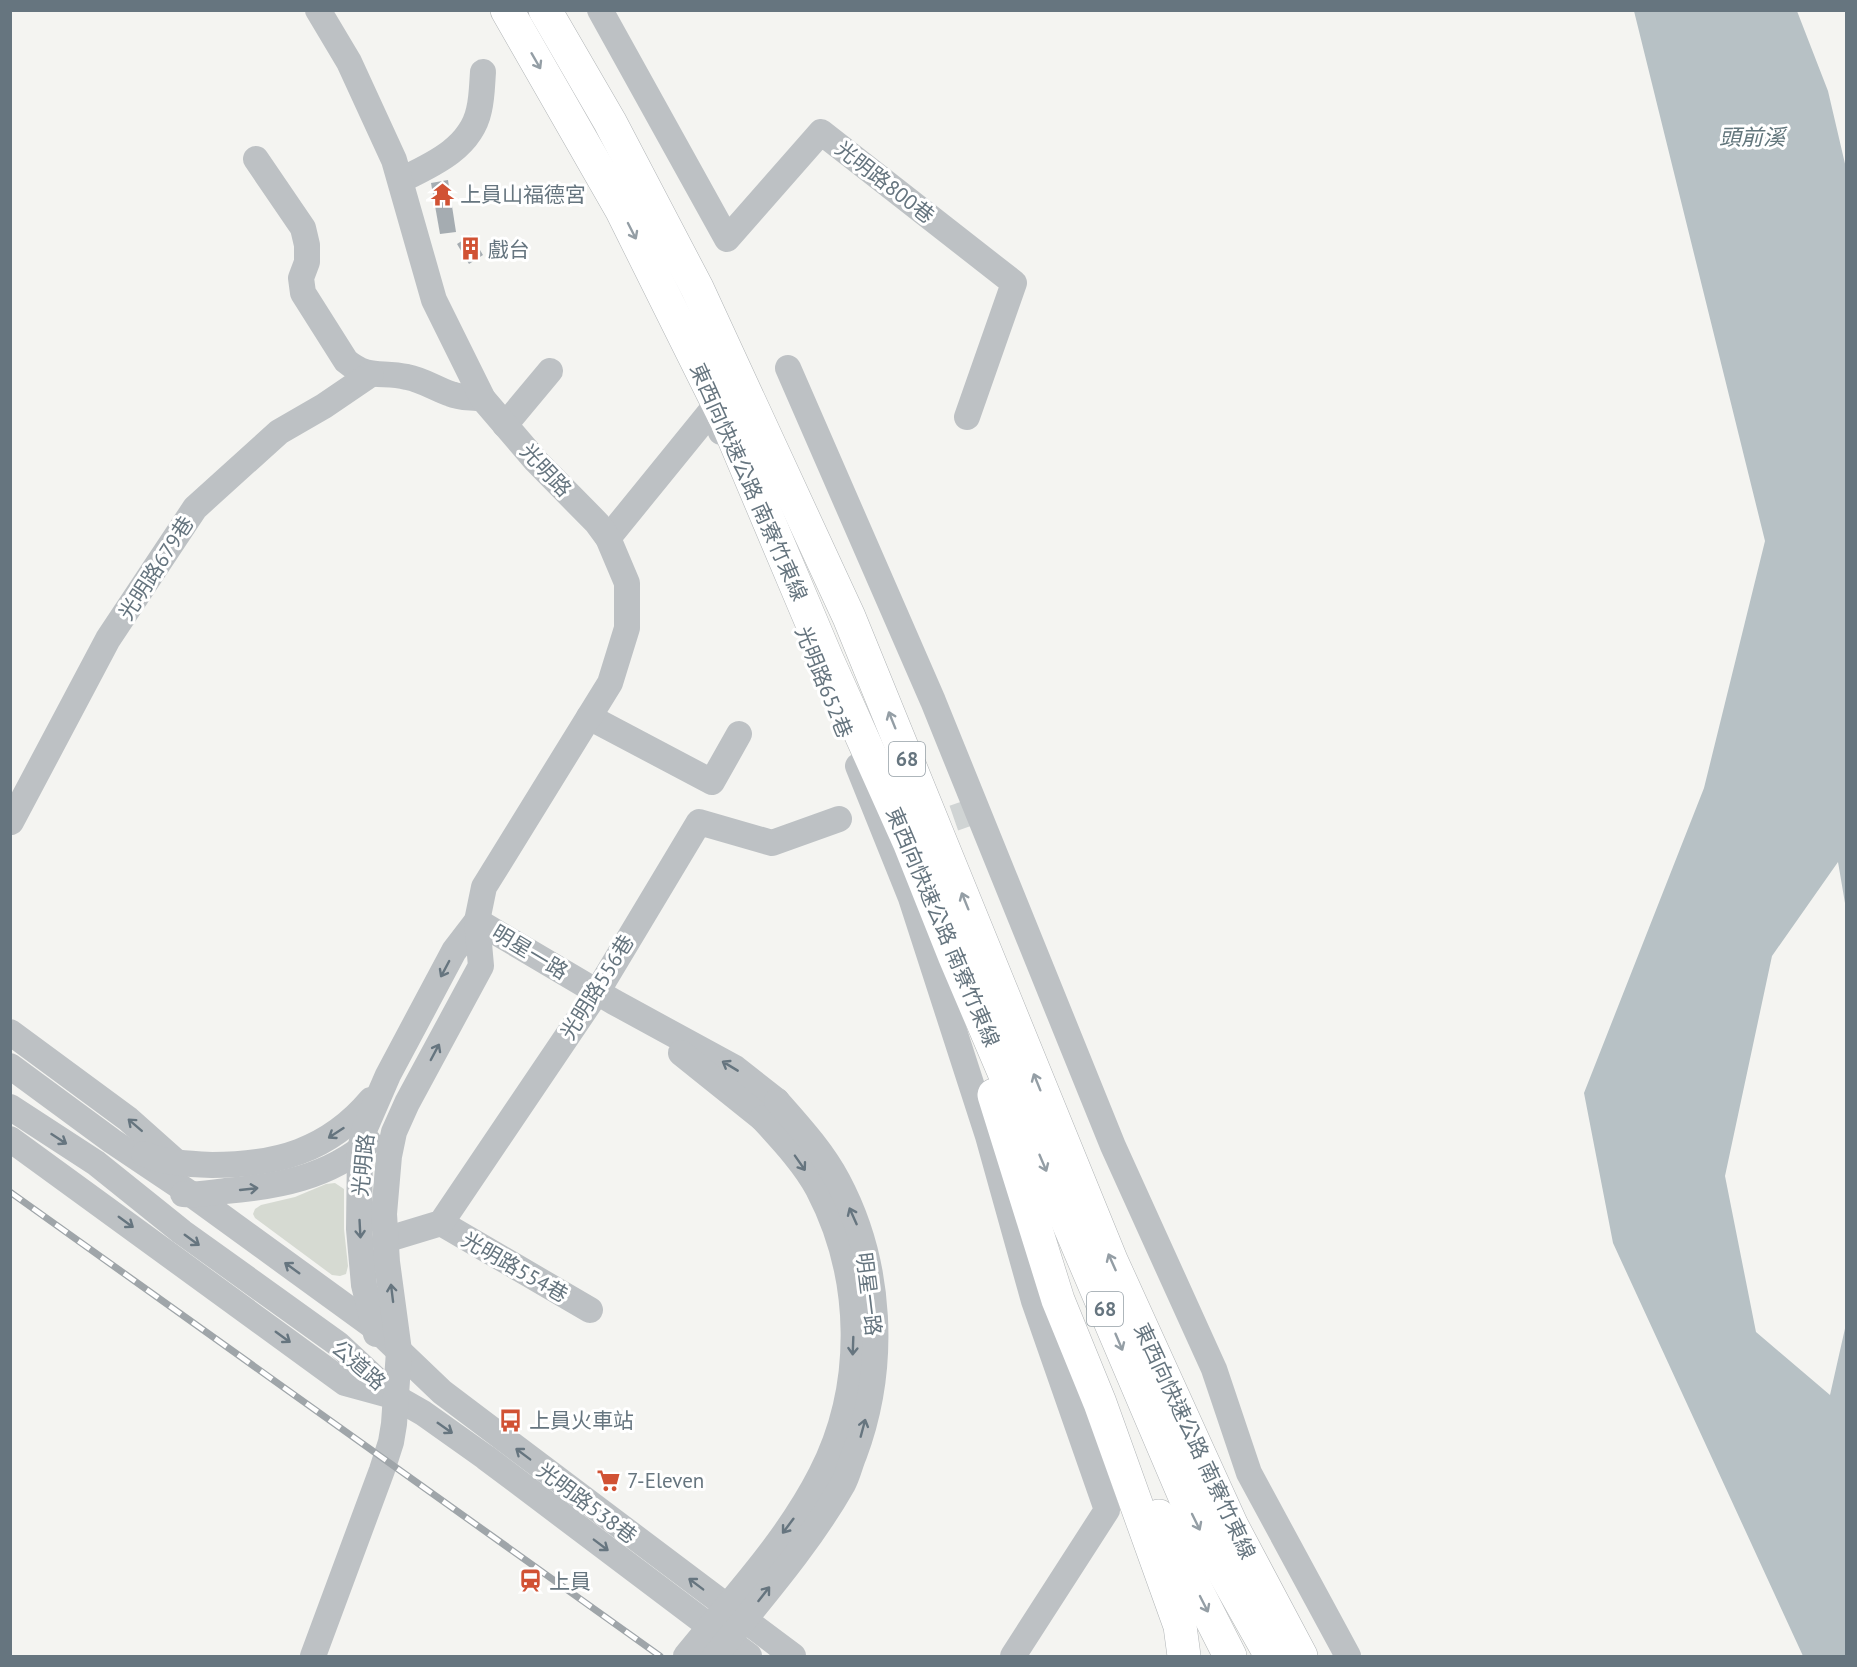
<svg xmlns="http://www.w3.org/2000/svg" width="1857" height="1667" viewBox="0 0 1857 1667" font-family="'PT Sans','Noto Sans TC',sans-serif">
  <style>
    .green { fill: #d6dad2 }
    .water { fill: #b7c1c5 }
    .building { fill: #a5acb1 }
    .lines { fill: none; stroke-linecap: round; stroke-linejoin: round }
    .minor-tunnel { stroke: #d0d4d4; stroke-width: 26; stroke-dasharray: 26 13; stroke-linecap: butt }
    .highway-casing { stroke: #b0b4b6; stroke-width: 34 }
    .minor { stroke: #bdc1c4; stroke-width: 26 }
    .highway { stroke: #fff; stroke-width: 33 }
    .rail-casing { stroke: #9fa5a9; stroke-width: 7 }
    .rail { stroke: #fff; stroke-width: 4.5; stroke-dasharray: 14; stroke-linecap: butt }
    .minor-bridge { stroke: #bdc1c4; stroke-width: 26 }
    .oneway { stroke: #949ea5 }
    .oneway2 { stroke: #66757f }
    .labels { text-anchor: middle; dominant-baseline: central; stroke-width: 6; stroke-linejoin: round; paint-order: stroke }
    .shield { fill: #fff; stroke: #949ea5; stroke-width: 1.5 }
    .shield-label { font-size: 20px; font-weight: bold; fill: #66757f }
    .street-label { font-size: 21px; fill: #66757f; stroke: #fff }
    .poi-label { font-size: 21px; fill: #66757f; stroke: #fff; text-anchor: start }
    .water-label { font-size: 22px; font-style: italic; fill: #62767c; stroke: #fff }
  </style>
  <rect width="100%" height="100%" fill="#f4f4f1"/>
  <path class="green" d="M 335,1183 L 344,1189 L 344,1229 L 348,1266 L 346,1274 L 340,1276 L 332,1275 L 255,1218 L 253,1214 L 255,1209 L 261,1205 L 295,1197 L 326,1184 Z"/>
  <path class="water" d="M 1634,11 L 1797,11 L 1828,91 L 1846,168 L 1846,909 L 1838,862 L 1772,956 L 1725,1176 L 1756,1332 L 1830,1395 L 1846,1324 L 1846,1656 L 1803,1656 L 1613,1243 L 1584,1093 L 1704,788 L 1765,541 Z"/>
  <g class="building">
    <path d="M 448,180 L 456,232 L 440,234 L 431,183 Z"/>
    <path d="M 471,235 L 483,255 L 469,264 L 457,244 Z"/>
  </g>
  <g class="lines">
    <path class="minor-tunnel" d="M 917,831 L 977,810"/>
    <defs>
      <g id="highway">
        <path d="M 507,10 L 621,209 L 727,422 L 827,659 L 909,842 L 954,955 L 1196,1523 L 1271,1656"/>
        <path d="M 545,10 L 610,122 L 697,288 L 849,617 L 1111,1260 L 1232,1526 L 1301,1656"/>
        <path d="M 994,1095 L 1058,1300 L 1100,1403 L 1180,1626 L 1184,1656"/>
        <path d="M 1159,1516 L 1230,1656"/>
      </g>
    </defs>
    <use href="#highway" class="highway-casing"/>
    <g class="minor">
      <path d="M 600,10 L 727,239 L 821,132 L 1014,283 L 967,417"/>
      <path d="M 256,159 L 303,228 L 307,245 L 307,262 L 301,278 L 303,293 L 346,361 C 369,380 381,371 407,377 C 423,380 436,389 451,394 C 460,398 473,397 483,399"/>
      <path d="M 401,180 C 432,165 471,148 479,110 C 482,98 482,85 483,72"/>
      <path d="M 788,368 L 933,701 L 1113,1146 L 1214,1369 L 1249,1473 L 1348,1656"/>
      <path d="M 505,425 L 550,371"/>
      <path d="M 608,538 L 712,410 L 721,432"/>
      <path d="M 589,717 L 712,782 L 739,734"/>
      <path d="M 858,766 L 911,898 L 988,1136 L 1034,1301 L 1107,1510 L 1013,1656"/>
      <path d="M 11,822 L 108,639 L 195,508 L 279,432 L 324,406 L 371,374"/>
      <path d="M 477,921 L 614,1002 L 735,1068 L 777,1101"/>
      <path d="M 10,1032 L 128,1119 L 174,1160"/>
      <path d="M 681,1053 L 762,1118"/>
      <path d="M 10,1066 L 112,1141 L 191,1194 L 374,1327 L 442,1392 L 793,1656"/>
      <path d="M 10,1107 L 96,1163 L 182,1232 L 338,1344 L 395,1397 L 423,1413 L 485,1457 L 749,1656"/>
      <path d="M 10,1139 L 345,1383 L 389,1395"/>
      <path d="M 144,1154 C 166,1163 188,1164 212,1165 C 276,1165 328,1151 371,1100"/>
      <path d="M 183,1194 C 197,1195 212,1193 225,1191 C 277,1187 329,1177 369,1142"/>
      <path d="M 441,1223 L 590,1310"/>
      <path d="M 385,1240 L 441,1223 L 597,992 L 699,822 L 772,843 L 839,819"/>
      <path d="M 376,1334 L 364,1285 L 359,1229 L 360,1150 L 365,1128 L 388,1075 L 454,951 L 477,921"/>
      <path d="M 313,1656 L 382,1470 L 391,1442 L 394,1424 L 399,1351 L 387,1262 L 384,1214 L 389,1156 L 394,1132 L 407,1103 L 481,966 L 477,921 L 484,887 L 610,683 L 627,628 L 627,583 L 608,538 L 597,523 L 536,461 L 483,399 L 434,300 L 394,160 L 349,62 L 318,10"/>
    </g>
    <use href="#highway" class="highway"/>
    <defs>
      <path id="rail" d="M 10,1192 L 660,1656"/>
    </defs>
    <use href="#rail" class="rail-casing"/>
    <use href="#rail" class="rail"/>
    <g class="minor-bridge">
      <path d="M 686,1656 C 733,1598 787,1541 821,1474 C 866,1386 864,1277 818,1189 C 804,1163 782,1140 762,1118"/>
      <path d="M 715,1656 C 759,1601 808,1546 843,1484 C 848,1475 850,1464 854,1455 C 887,1367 882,1264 838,1181 C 822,1151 799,1126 777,1101"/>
    </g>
  </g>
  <defs><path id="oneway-shaft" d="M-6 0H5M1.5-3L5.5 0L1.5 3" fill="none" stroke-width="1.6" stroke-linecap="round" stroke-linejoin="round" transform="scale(1.5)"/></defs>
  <g class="oneway">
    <use href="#oneway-shaft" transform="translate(536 61) rotate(60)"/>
    <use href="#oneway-shaft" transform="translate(632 231) rotate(63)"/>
    <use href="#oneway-shaft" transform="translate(892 720) rotate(-112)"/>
    <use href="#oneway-shaft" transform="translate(965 901) rotate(-112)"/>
    <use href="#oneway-shaft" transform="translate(1037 1082) rotate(-112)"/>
    <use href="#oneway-shaft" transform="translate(1043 1163) rotate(67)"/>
    <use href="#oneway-shaft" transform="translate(1112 1262) rotate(-114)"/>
    <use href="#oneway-shaft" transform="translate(1119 1342) rotate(67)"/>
    <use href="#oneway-shaft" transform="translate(1196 1522) rotate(64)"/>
    <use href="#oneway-shaft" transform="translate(1204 1604) rotate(63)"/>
  </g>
  <g class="oneway2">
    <use href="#oneway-shaft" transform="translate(445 969) rotate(118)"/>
    <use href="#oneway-shaft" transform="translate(435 1052) rotate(-62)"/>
    <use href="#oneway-shaft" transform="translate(730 1066) rotate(-149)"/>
    <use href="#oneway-shaft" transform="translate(135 1125) rotate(-139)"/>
    <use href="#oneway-shaft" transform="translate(336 1133) rotate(147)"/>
    <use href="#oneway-shaft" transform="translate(59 1139) rotate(33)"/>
    <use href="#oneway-shaft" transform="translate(800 1163) rotate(55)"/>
    <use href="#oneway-shaft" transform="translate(249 1189) rotate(-6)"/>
    <use href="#oneway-shaft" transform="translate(853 1216) rotate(-114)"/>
    <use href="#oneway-shaft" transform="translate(126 1222) rotate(36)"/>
    <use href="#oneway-shaft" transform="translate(360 1229) rotate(87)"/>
    <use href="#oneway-shaft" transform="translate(192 1240) rotate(36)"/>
    <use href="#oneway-shaft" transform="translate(292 1268) rotate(-144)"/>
    <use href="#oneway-shaft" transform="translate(392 1293) rotate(-97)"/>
    <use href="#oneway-shaft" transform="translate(283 1337) rotate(36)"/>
    <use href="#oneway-shaft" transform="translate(853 1346) rotate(92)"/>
    <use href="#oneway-shaft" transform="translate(445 1428) rotate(35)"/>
    <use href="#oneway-shaft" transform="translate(863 1428) rotate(-75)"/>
    <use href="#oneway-shaft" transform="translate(523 1454) rotate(-143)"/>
    <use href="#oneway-shaft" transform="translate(788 1526) rotate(127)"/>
    <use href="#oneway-shaft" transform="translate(601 1545) rotate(37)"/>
    <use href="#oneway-shaft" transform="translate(696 1584) rotate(-143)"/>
    <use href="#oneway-shaft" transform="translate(764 1594) rotate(-52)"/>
  </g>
  <defs>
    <symbol id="temple-bare" viewBox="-9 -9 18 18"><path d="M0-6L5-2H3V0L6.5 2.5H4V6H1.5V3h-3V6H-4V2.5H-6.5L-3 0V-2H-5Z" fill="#d15234" stroke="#fff" stroke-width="2.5" paint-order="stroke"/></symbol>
    <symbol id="building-bare" viewBox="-9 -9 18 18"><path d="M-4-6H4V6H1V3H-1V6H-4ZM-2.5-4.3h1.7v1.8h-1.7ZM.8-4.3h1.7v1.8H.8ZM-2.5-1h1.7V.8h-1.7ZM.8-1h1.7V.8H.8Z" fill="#d15234" stroke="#fff" stroke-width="2.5" paint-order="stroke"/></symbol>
    <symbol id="bus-bare" viewBox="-9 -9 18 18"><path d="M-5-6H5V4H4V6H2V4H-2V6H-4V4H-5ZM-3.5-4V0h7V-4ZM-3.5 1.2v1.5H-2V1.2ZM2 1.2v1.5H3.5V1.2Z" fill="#d15234" stroke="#fff" stroke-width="2.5" paint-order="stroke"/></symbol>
    <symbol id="supermarket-bare" viewBox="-9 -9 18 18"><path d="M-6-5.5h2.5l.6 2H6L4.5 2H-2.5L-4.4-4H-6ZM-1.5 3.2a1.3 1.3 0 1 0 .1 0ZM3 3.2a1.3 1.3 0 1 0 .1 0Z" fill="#d15234" stroke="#fff" stroke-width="2.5" paint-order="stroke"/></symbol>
    <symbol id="station-bare" viewBox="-9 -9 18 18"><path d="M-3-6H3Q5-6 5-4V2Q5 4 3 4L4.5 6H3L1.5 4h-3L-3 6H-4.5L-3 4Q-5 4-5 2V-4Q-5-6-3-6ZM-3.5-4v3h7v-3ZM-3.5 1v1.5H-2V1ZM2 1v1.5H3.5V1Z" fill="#d15234" stroke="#fff" stroke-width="2.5" paint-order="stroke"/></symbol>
  </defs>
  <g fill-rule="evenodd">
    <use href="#temple-bare" x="426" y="178" width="33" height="33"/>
    <use href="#building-bare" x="454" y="232" width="33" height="33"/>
    <use href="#bus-bare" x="494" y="1404" width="33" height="33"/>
    <use href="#supermarket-bare" x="592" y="1464" width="33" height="33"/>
    <use href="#station-bare" x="514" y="1564" width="33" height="33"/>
  </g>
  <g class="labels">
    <g class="shield">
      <rect x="889" y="742" width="36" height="34" rx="4.5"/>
      <rect x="1087" y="1292" width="36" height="34" rx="4.5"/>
    </g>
    <g class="shield-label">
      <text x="907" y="759">68</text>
      <text x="1105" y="1309">68</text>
    </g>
    <g class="street-label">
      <text transform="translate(885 182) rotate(38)">光明路800巷</text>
      <text transform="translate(546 470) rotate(47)">光明路</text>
      <text transform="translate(749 482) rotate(66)">東西向快速公路 南寮竹東線</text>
      <text transform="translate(156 568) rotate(-57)">光明路679巷</text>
      <text transform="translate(824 682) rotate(68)">光明路652巷</text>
      <text transform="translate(943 927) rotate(67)">東西向快速公路 南寮竹東線</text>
      <text transform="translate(530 952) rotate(31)">明星一路</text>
      <text transform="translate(597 987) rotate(-58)">光明路556巷</text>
      <text transform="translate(363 1165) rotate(-84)">光明路</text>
      <text transform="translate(515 1267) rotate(30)">光明路554巷</text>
      <text transform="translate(869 1294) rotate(83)">明星一路</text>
      <text transform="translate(359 1365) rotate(41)">公道路</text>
      <text transform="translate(1195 1441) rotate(65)">東西向快速公路 南寮竹東線</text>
      <text transform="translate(587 1503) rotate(37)">光明路538巷</text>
    </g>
    <g class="poi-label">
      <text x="460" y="194">上員山福德宮</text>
      <text x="488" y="249">戲台</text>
      <text x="529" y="1420">上員火車站</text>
      <text x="627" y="1480">7-Eleven</text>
      <text x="549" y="1581">上員</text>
    </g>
    <g class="water-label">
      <text x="1752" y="137">頭前溪</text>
    </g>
  </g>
  <rect width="1857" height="1667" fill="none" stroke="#66757f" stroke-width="24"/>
</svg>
